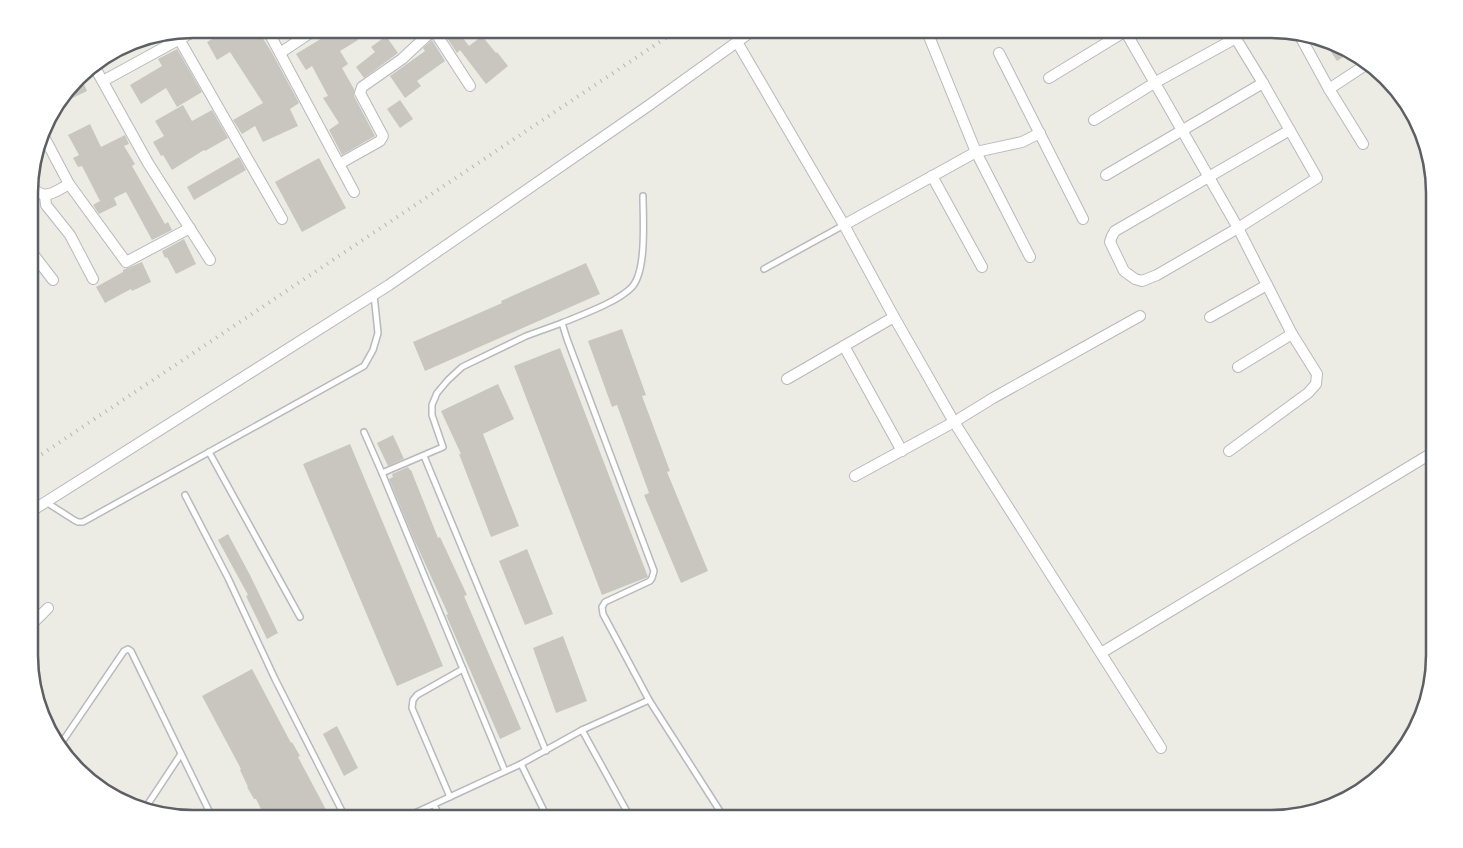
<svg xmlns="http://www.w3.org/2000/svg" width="1463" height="848" viewBox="0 0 1463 848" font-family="Arial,sans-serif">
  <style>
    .building { fill: #c9c6c0 }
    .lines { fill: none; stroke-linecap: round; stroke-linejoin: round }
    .lane-casing { stroke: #b6b9bd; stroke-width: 8 }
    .street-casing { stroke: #b6b9bd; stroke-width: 12 }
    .lane { stroke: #fff; stroke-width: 5 }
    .street { stroke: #fff; stroke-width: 10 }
    .rail { stroke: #b4b5b5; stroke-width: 4; stroke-dasharray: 1 6; stroke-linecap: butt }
    .rim { fill: none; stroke: #5c5f63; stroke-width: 2.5 }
  </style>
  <rect width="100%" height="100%" fill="#edece4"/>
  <g class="building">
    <path d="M 230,29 L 257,29 L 271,51 L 299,103 L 290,109 L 298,126 L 263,142 L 255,126 L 242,134 L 240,131 L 233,120 L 263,103 L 230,52 L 217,60 L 207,42 Z"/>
    <path d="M 337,29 L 351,29 L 358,40 L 340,51 L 348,64 L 342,68 L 354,89 L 354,96 L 375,136 L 342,155 L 329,130 L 339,123 L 323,98 L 328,96 L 312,66 L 306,70 L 296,54 Z"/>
    <path d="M 409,29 L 424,29 L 415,37 Z"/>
    <path d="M 441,29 L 456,29 L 469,46 L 482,36 L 496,53 L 497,52 L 508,66 L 486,84 L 460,50 L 457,53 Z"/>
    <path d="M 386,36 L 398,53 L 364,78 L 356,67 L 375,52 L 371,47 Z"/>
    <path d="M 432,40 L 445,61 L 417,81 L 421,86 L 405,98 L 390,76 L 425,51 L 423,48 Z"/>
    <path d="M 1325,43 L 1338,47 L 1353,51 L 1337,61 Z"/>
    <path d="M 177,49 L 202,92 L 177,107 L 166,88 L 141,104 L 130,85 L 162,66 L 158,59 Z"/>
    <path d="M 80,75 L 87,91 L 56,106 Z"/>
    <path d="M 400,100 L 413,119 L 400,128 L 387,109 Z"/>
    <path d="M 183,105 L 192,121 L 212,110 L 228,138 L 205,151 L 204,150 L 172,170 L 163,155 L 161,156 L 153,142 L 164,136 L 155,121 Z"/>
    <path d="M 90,124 L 101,147 L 125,135 L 129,144 L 124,146 L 135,164 L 132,166 L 165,224 L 168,222 L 172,230 L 152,240 L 126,192 L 114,198 L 117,205 L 99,214 L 93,205 L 100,201 L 82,166 L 78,167 L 73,158 L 79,155 L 68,135 Z"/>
    <path d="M 239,157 L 246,170 L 194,200 L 187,187 Z"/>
    <path d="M 319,158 L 346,208 L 302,232 L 275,182 Z"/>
    <path d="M 184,239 L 196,264 L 176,274 L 167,257 L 165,258 L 162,251 Z"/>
    <path d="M 142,262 L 151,282 L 132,291 L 131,289 L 105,303 L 96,287 L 123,272 L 123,270 Z"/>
    <path d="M 586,263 L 600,294 L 425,371 L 413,342 L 502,303 L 501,301 Z"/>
    <path d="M 622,329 L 646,395 L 642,396 L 670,471 L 667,472 L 708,571 L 681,583 L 644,495 L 649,493 L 617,405 L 612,407 L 588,341 Z"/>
    <path d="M 560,348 L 648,577 L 602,595 L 514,366 Z"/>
    <path d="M 498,384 L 514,419 L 483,434 L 519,526 L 491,537 L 459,454 L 461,454 L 441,411 Z"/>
    <path d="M 393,435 L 404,459 L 388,466 L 377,443 Z"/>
    <path d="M 350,444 L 443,666 L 397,686 L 303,464 Z"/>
    <path d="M 408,467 L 410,470 L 411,470 L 438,538 L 440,537 L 467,595 L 464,596 L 521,729 L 500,739 L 446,615 L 448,614 L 413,537 L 389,479 L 393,477 L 392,474 Z"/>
    <path d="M 228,534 L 250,575 L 278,633 L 267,639 L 246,596 L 248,595 L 218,540 Z"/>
    <path d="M 527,549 L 553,614 L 525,625 L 499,561 Z"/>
    <path d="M 563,636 L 587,701 L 556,713 L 533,648 Z"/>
    <path d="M 252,669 L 291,743 L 292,742 L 300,756 L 298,757 L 331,819 L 266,819 L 256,799 L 254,799 L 247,787 L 248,787 L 240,770 L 241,769 L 202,696 Z"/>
    <path d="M 337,726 L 358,768 L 344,776 L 323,734 Z"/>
  </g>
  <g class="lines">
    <defs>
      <g id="lane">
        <path d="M 643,196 C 643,219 647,270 632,287 C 618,302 581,315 562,323 L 567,339 L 654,571 L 652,578 L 650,581 L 605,602 L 602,607 L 603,614 L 649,700 L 725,819"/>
        <path d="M 764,269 L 844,225"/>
        <path d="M 364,432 L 382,473 L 505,771"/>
        <path d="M 209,452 L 300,617"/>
        <path d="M 424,456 L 546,751"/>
        <path d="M 382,473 L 443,447 L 432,415 L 432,405 L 437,393 L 448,380 L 462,367 L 526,336 L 562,323"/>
        <path d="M 185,495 L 228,578 L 275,679 L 346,819"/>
        <path d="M 46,502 L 74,520 L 78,522 L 83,522 L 364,366 L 373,350 L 378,333 L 374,295"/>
        <path d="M 582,730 L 631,819"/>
        <path d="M 58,748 L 124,651 L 128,649 L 131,651 L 213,819"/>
        <path d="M 521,764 L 548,819"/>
        <path d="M 450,797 L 412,708 L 413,700 L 417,695 L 463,669"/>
        <path d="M 434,805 L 441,819"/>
        <path d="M 146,807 L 181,754"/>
        <path d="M 402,819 L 521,764 L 582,730 L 649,700"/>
      </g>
      <g id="street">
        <path d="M 267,29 L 354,192"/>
        <path d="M 433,29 L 470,86"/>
        <path d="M 1124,29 L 1238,228 L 1292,334 L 1317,374 L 1316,384 L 1308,393 L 1229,451"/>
        <path d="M 1230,29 L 1263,83 L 1317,178 L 1238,228 L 1157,275 L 1142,281 L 1135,279 L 1124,271 L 1110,242 L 1112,236 L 1115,231 L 1290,130"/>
        <path d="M 175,32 L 282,219"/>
        <path d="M 1300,36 L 1329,89 L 1367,64"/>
        <path d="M 737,42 L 844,225 L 894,317 L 954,422 L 1161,748"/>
        <path d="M 280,53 L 316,29"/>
        <path d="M 999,53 L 1083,219"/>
        <path d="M 93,64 L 148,163 L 210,260"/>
        <path d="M 1049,78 L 1129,29"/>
        <path d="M 103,81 L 198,29"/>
        <path d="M 1329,89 L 1363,144"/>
        <path d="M 1396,92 L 1403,101"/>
        <path d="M 1094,120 L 1156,82 L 1236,38"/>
        <path d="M 42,133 L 69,184 L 126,262 L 190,228"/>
        <path d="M 339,164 L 380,141 L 383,136 L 360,93 L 362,87 L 402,59 L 434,29"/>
        <path d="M 1106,175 L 1263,83"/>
        <path d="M 932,176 L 982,267"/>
        <path d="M 30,183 C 42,203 53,193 69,184"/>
        <path d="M 45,195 L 46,205 L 70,235 L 93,279"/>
        <path d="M 844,225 L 976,152 L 926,29"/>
        <path d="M 30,250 L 53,280"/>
        <path d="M 1030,257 L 976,152 L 1022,142 L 1040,133"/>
        <path d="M 1210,317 L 1267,285"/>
        <path d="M 844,346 L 902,451"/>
        <path d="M 1238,367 L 1292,334"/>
        <path d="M 787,379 L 894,317"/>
        <path d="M 855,476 L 954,422 L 993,398 L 1140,316"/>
        <path d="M 30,512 L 389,285 L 648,106 L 755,29"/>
        <path d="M 30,626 L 48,608"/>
        <path d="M 1101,653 L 1432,453"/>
      </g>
    </defs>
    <use href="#lane" class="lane-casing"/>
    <use href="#street" class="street-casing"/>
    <use href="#lane" class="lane"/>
    <use href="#street" class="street"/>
    <path class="rail" d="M 30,462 L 679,29"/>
  </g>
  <path d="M0 0H1463V848H0ZM193 38H1271A155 155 0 0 1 1426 193V655A155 155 0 0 1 1271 810H193A155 155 0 0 1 38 655V193A155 155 0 0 1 193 38Z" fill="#fff" fill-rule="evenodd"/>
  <path class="rim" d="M193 38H1271A155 155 0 0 1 1426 193V655A155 155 0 0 1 1271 810H193A155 155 0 0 1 38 655V193A155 155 0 0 1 193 38Z"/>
</svg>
